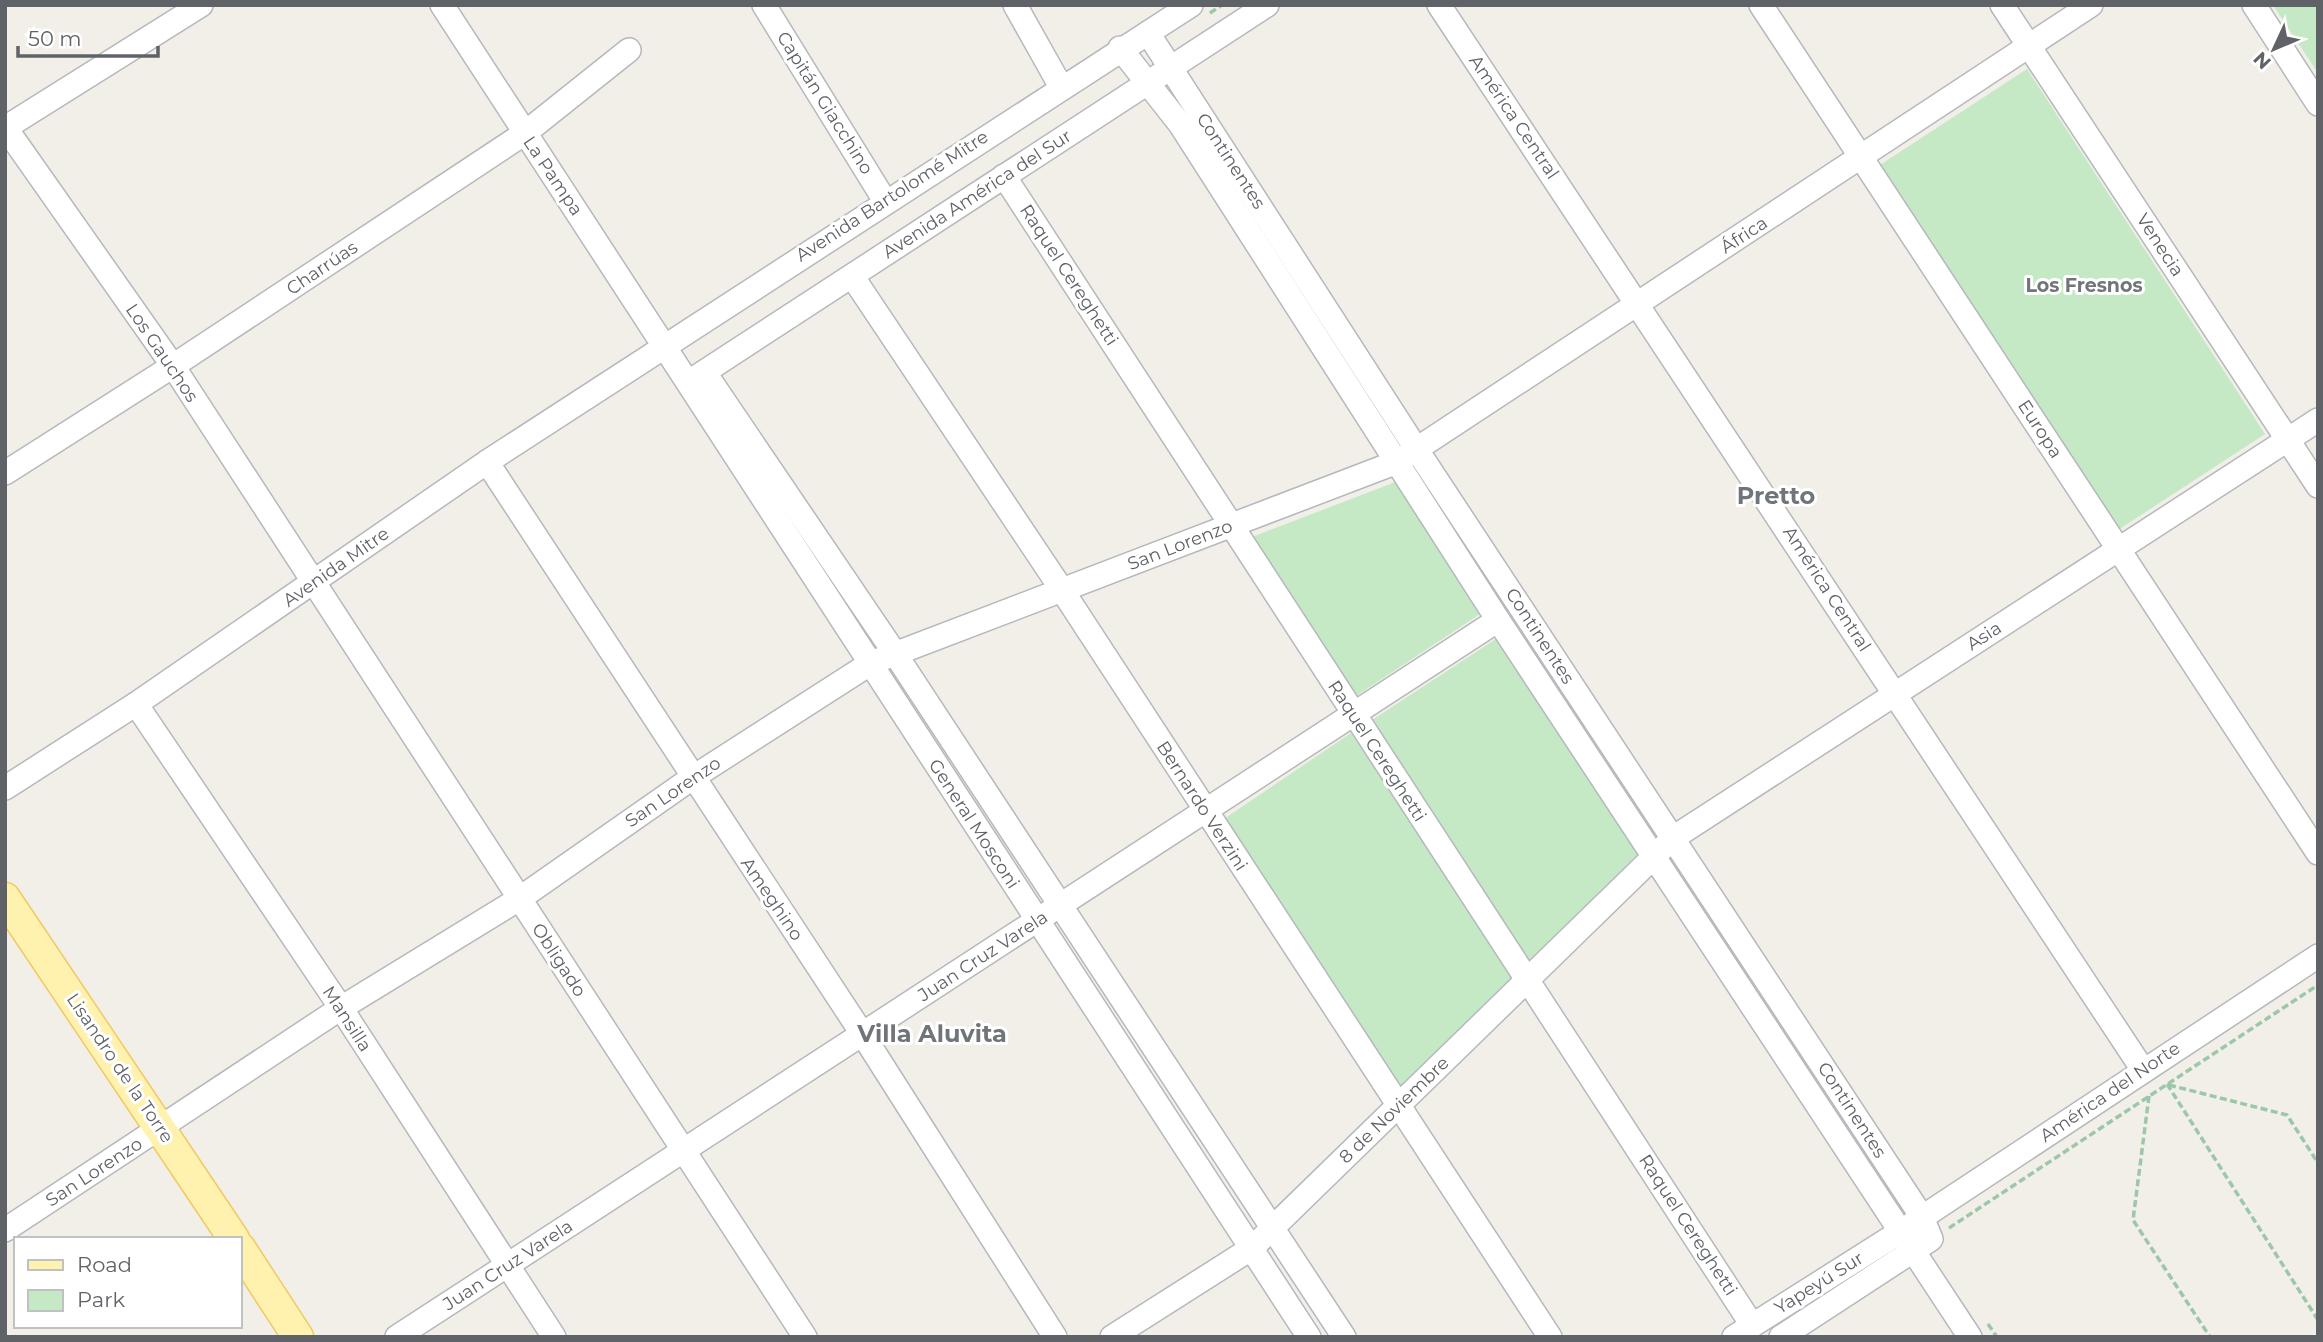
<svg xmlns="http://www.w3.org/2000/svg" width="2323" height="1342" viewBox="0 0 2323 1342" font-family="Montserrat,sans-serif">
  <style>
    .green { fill: #c5e8c5 }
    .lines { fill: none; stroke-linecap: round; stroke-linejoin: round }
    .minor-casing { stroke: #b5b8bc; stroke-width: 26 }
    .major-casing { stroke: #f2c960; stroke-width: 33 }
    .path { stroke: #9cc7a9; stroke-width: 3.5; stroke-dasharray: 7 3.5; stroke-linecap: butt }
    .minor { stroke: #fff; stroke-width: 23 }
    .major { stroke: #fff2af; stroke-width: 30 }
    .labels { text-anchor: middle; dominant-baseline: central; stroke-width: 6; stroke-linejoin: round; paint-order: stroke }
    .street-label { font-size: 18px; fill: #5f6368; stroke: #fff }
    .neighbourhood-label { font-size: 19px; font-weight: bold; fill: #70757a; stroke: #fff }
    .district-label { font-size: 24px; font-weight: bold; fill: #70757a; stroke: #fff }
  </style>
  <rect width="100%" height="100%" fill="#f1efe8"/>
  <g class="green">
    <path d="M 2273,5 L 2318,5 L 2318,73 Z"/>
    <path d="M 2027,69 L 2265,434 L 2118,530 L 1880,165 Z"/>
    <path d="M 1398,481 L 1483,612 L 1353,698 L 1252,537 Z"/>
    <path d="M 1499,637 L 1640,852 L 1527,963 L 1369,722 Z"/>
    <path d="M 1351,733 L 1512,977 L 1398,1088 L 1224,819 Z"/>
  </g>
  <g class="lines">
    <defs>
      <g id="minor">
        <path d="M 442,5 L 1309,1337"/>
        <path d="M 764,5 L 885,201"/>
        <path d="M 1015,5 L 1061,87"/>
        <path d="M 1439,5 L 2143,1070"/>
        <path d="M 1761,5 L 2318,853"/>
        <path d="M 2002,5 L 2318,486"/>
        <path d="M 2254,5 L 2318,104"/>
        <path d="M 1148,33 L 1417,450 L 1922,1217 L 1931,1239 L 1781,1337"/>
        <path d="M 1120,48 L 1180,124 L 1498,620 L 1970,1337"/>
        <path d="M 5,127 L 173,366 L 805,1337"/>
        <path d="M 5,128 L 201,5"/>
        <path d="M 1004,176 L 1752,1325"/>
        <path d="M 852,276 L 1062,590 L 1550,1337"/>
        <path d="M 705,373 L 894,652 L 1344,1337"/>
        <path d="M 692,380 L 1267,5"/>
        <path d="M 487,462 L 863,1035 L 1055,1337"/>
        <path d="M 5,473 L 173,366 L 525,133 L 629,50"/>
        <path d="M 136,704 L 341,1008 L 554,1337"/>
        <path d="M 5,788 L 136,704 L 487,462 L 1191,5"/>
        <path d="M 5,1230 L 341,1008 L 519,899 L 692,778 L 871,663 L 1397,462 L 2091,5"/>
        <path d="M 397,1337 L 1498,620"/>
        <path d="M 1112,1337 L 1252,1248 L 1673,838 L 2318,420"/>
        <path d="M 1734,1337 L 1903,1230 L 2318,956"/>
      </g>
      <g id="major">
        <path d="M 5,898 L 234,1239"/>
        <path d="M 240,1248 L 298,1337"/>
      </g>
    </defs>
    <use href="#minor" class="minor-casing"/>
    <use href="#major" class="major-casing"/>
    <g class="path">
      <path d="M 1210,13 L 1222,5"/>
      <path d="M 2167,1084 L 2318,1320"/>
      <path d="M 2169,1085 L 2287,1115 L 2318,1163"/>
      <path d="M 2149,1096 L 2133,1220 L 2210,1337"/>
      <path d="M 1949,1228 L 2318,985"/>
      <path d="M 1988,1324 L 1997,1337"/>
    </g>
    <use href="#minor" class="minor"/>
    <use href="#major" class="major"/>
  </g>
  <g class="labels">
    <g class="street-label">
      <text transform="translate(825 103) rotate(58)">Capitán Giacchino</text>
      <text transform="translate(1514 117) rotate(56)">América Central</text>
      <text transform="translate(1231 161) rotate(57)">Continentes</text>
      <text transform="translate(553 176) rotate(56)">La Pampa</text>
      <text transform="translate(977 194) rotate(-33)">Avenida América del Sur</text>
      <text transform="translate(892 196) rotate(-33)">Avenida Bartolomé Mitre</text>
      <text transform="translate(1744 235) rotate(-33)">África</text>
      <text transform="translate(2160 245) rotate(57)">Venecia</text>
      <text transform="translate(322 268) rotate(-34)">Charrúas</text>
      <text transform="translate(1069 275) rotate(57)">Raquel Cereghetti</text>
      <text transform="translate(162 353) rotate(56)">Los Gauchos</text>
      <text transform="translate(2040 429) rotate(57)">Europa</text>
      <text transform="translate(1180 545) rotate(-21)">San Lorenzo</text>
      <text transform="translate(336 567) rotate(-35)">Avenida Mitre</text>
      <text transform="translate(1827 589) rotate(57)">América Central</text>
      <text transform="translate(1540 636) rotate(57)">Continentes</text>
      <text transform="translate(1984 636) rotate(-33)">Asia</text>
      <text transform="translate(1377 751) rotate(57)">Raquel Cereghetti</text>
      <text transform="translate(673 792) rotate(-34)">San Lorenzo</text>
      <text transform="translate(1202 806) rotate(57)">Bernardo Verzini</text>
      <text transform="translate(974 824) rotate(57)">General Mosconi</text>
      <text transform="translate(772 899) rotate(56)">Ameghino</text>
      <text transform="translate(983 956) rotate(-33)">Juan Cruz Varela</text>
      <text transform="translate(559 960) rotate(57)">Obligado</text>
      <text transform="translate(347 1019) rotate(57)">Mansilla</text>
      <text transform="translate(120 1068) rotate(56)">Lisandro de la Torre</text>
      <text transform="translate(2110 1092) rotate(-34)">América del Norte</text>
      <text transform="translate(1394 1110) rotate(-44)">8 de Noviembre</text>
      <text transform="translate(1852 1110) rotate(57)">Continentes</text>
      <text transform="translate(94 1172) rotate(-33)">San Lorenzo</text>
      <text transform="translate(1688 1225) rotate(57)">Raquel Cereghetti</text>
      <text transform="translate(508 1265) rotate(-33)">Juan Cruz Varela</text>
      <text transform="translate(1819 1283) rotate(-32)">Yapeyú Sur</text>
    </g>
    <g class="neighbourhood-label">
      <text x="2084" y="285">Los Fresnos</text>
    </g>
    <g class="district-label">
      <text x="1776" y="495">Pretto</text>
      <text x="932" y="1033">Villa Aluvita</text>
    </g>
  </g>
  <rect width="2323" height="1342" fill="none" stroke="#5f6368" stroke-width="14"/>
  <rect x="14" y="1237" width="228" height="91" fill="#ffffff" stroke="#bfc1c3" stroke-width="2"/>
  <rect x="28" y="1260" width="35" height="10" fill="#fff2af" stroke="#bfc1c3" stroke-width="2"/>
  <text x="77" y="1272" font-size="21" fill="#5f6368">Road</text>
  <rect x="28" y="1290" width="35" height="21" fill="#c5e8c5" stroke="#bfc1c3" stroke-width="2"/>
  <text x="77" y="1307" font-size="21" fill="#5f6368">Park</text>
  <g transform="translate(2274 49) rotate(226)" stroke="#ffffff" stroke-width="5" paint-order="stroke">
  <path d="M0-5L12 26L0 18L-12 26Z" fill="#5f6368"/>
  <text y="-10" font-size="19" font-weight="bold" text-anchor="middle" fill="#5f6368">N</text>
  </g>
  <path d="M18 46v10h140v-10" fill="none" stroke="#5f6368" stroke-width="3.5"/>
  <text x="28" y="46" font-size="21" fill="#5f6368" stroke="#ffffff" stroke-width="5" paint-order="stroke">50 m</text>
</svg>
